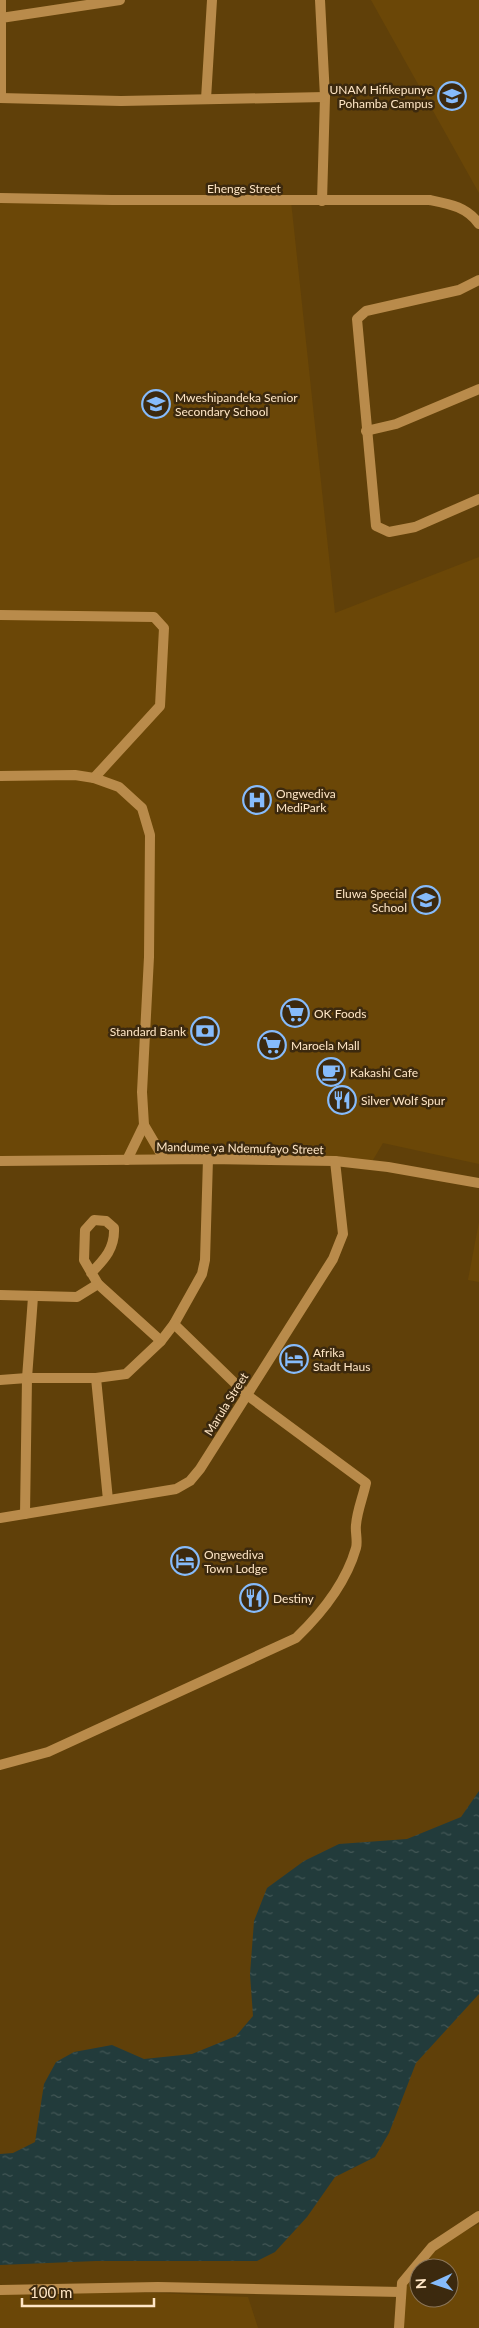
<svg xmlns="http://www.w3.org/2000/svg" width="479" height="2328" viewBox="0 0 479 2328" font-family="Lato,sans-serif">
  <style>
    .built { fill: #6b4707; fill-rule: evenodd }
    .water { fill: url(#water-ripples) }
    .lines { fill: none; stroke-linecap: round; stroke-linejoin: round }
    .minor { stroke: #b98b4b; stroke-width: 10 }
    .labels { text-anchor: middle; dominant-baseline: central; stroke-width: 5; stroke-linejoin: round; paint-order: stroke }
    .poi-label { font-size: 12px; fill: #ffe6c6; stroke: #3c290e; text-anchor: start }
    .street-label { font-size: 12px; fill: #ffe6c6; stroke: #3c290e }
  </style>
  <defs>
    <pattern id="water-ripples" width="26" height="14" patternUnits="userSpaceOnUse" patternTransform="scale(1.25)"><rect width="26" height="14" fill="#223b3b"/><path d="M2 4q2-2 4 0t4 0M15 11q2-2 4 0t4 0" fill="none" stroke="#435756"/></pattern>
  </defs>
  <rect width="100%" height="100%" fill="#604009"/>
  <g class="built">
    <path d="M 371,0 L 479,0 L 479,193 Z"/>
    <path d="M 0,198 L 291,201 L 335,613 L 479,557 L 479,1164 L 383,1143 L 370,1165 L 0,1160 Z"/>
    <path d="M 479,1222 L 479,1282 L 468,1280 Z"/>
    <path d="M 479,2224 L 479,2328 L 399,2328 L 402,2283 L 432,2247 ZM 419,2268 L 449,2268 L 449,2298 L 419,2298 Z"/>
    <path d="M 0,2286 L 248,2297 L 258,2328 L 0,2328 Z"/>
  </g>
  <path class="water" d="M 479,1791 L 479,1994 L 416,2063 L 389,2133 L 375,2157 L 335,2177 L 307,2217 L 275,2252 L 257,2261 L 96,2261 L 0,2265 L 0,2154 L 13,2153 L 35,2142 L 44,2084 L 56,2062 L 74,2052 L 112,2045 L 144,2059 L 192,2054 L 236,2036 L 253,2016 L 250,1974 L 254,1921 L 267,1888 L 304,1861 L 339,1844 L 407,1839 L 461,1817 Z"/>
  <g class="lines">
    <g class="minor">
      <path d="M 1,0 L 1,18"/>
      <path d="M 320,0 L 325,97 L 322,201"/>
      <path d="M 0,98 L 121,101 L 325,97"/>
      <path d="M 1,98 L 1,18 L 120,0"/>
      <path d="M 206,99 L 212,0"/>
      <path d="M 0,198 L 112,200 L 430,200 C 450,204 467,207 479,224"/>
      <path d="M 479,280 L 459,290 L 366,311 L 357,319 L 376,526 L 389,532 L 415,527 L 479,499"/>
      <path d="M 366,431 L 396,424 L 479,389"/>
      <path d="M 0,615 L 154,617 L 164,628 L 160,706 L 94,778"/>
      <path d="M 0,776 L 75,775 L 94,778 L 119,787 L 142,808 L 150,835 L 149,957 L 142,1092 L 144,1125 L 127,1160"/>
      <path d="M 144,1125 L 164,1159"/>
      <path d="M 0,1161 L 208,1159 L 335,1161 L 388,1167 L 479,1183"/>
      <path d="M 91,1273 C 105,1259 115,1248 114,1228 L 106,1221 L 94,1220 L 85,1230 L 84,1260 L 98,1284 L 161,1341"/>
      <path d="M 0,1295 L 77,1297 L 98,1284"/>
      <path d="M 96,1378 L 108,1500"/>
      <path d="M 0,1380 L 27,1378 L 96,1378 L 126,1374 L 161,1341 L 174,1324 L 202,1274 L 205,1260 L 208,1159"/>
      <path d="M 25,1514 L 27,1378 L 33,1297"/>
      <path d="M 0,1518 L 176,1489 L 190,1481 L 200,1469 L 333,1259 L 343,1234 L 335,1161"/>
      <path d="M 0,1765 L 48,1752 L 296,1638 C 322,1613 346,1583 356,1548 C 358,1541 355,1532 356,1525 C 357,1511 363,1497 366,1483 L 247,1395 L 174,1324"/>
      <path d="M 0,2290 L 158,2287 L 401,2292"/>
      <path d="M 399,2328 L 402,2283 L 432,2247 L 479,2216"/>
    </g>
  </g>
  <defs>
    <symbol id="university-ring" viewBox="-11 -11 22 22"><circle r="9.5" fill="#3c290e" stroke="#86bbfb" stroke-width="1.5"/><path d="M0-5L7-2L0 1L-7-2ZM-4 1L0 2.5L4 1V4Q0 6-4 4Z" fill="#86bbfb"/></symbol>
    <symbol id="school-ring" viewBox="-11 -11 22 22"><circle r="9.5" fill="#3c290e" stroke="#86bbfb" stroke-width="1.5"/><path d="M0-5L7-2L0 1L-7-2ZM-4 1L0 2.5L4 1V4Q0 6-4 4Z" fill="#86bbfb"/></symbol>
    <symbol id="hospital-ring" viewBox="-11 -11 22 22"><circle r="9.5" fill="#3c290e" stroke="#86bbfb" stroke-width="1.5"/><path d="M-5-5h3v3.5h4V-5h3V5h-3V1.5h-4V5h-3Z" fill="#86bbfb"/></symbol>
    <symbol id="supermarket-ring" viewBox="-11 -11 22 22"><circle r="9.5" fill="#3c290e" stroke="#86bbfb" stroke-width="1.5"/><path d="M-6-5.5h2.5l.6 2H6L4.5 2H-2.5L-4.4-4H-6ZM-1.5 3.2a1.3 1.3 0 1 0 .1 0ZM3 3.2a1.3 1.3 0 1 0 .1 0Z" fill="#86bbfb"/></symbol>
    <symbol id="bank-ring" viewBox="-11 -11 22 22"><circle r="9.5" fill="#3c290e" stroke="#86bbfb" stroke-width="1.5"/><path d="M-6-4H6V4H-6ZM0-2.3a2.3 2.3 0 1 0 0 4.6a2.3 2.3 0 1 0 0-4.6Z" fill="#86bbfb"/></symbol>
    <symbol id="cafe-ring" viewBox="-11 -11 22 22"><circle r="9.5" fill="#3c290e" stroke="#86bbfb" stroke-width="1.5"/><path d="M-5.5-4.5H6V0H3Q3 3.5 0 3.5H-2.5Q-5.5 3.5-5.5 0ZM3-3.2v2h1.7v-2ZM-6 4.5H4V6H-6Z" fill="#86bbfb"/></symbol>
    <symbol id="restaurant-ring" viewBox="-11 -11 22 22"><circle r="9.5" fill="#3c290e" stroke="#86bbfb" stroke-width="1.5"/><path d="M-5-6h1v4h1v-4h1v4h1v-4h1v5L-1.5 .5V6h-2V.5L-5-1ZM5-6V6H3V1.5H1.5Q1.5-4 5-6Z" fill="#86bbfb"/></symbol>
    <symbol id="hotel-ring" viewBox="-11 -11 22 22"><circle r="9.5" fill="#3c290e" stroke="#86bbfb" stroke-width="1.5"/><path d="M-6-4.5h1.5V1H6V5H4.5V3h-9V5H-6ZM-4 0a1.8 1.8 0 1 1 3.6 0ZM.5 0V-2.5h3Q6-2.5 6 0Z" fill="#86bbfb"/></symbol>
  </defs>
  <g fill-rule="evenodd">
    <use href="#university-ring" x="436" y="80" width="32" height="32"/>
    <use href="#school-ring" x="140" y="388" width="32" height="32"/>
    <use href="#hospital-ring" x="241" y="784" width="32" height="32"/>
    <use href="#school-ring" x="410" y="884" width="32" height="32"/>
    <use href="#supermarket-ring" x="279" y="997" width="32" height="32"/>
    <use href="#bank-ring" x="189" y="1015" width="32" height="32"/>
    <use href="#supermarket-ring" x="256" y="1029" width="32" height="32"/>
    <use href="#cafe-ring" x="315" y="1056" width="32" height="32"/>
    <use href="#restaurant-ring" x="326" y="1084" width="32" height="32"/>
    <use href="#hotel-ring" x="278" y="1343" width="32" height="32"/>
    <use href="#hotel-ring" x="169" y="1545" width="32" height="32"/>
    <use href="#restaurant-ring" x="238" y="1582" width="32" height="32"/>
  </g>
  <g class="labels">
    <g class="poi-label">
      <text x="433" y="89" text-anchor="end">UNAM Hifikepunye<tspan x="433" dy="14">Pohamba Campus</tspan></text>
      <text x="175" y="397">Mweshipandeka Senior<tspan x="175" dy="14">Secondary School</tspan></text>
      <text x="276" y="793">Ongwediva<tspan x="276" dy="14">MediPark</tspan></text>
      <text x="407" y="893" text-anchor="end">Eluwa Special<tspan x="407" dy="14">School</tspan></text>
      <text x="314" y="1013">OK Foods</text>
      <text x="186" y="1031" text-anchor="end">Standard Bank</text>
      <text x="291" y="1045">Maroela Mall</text>
      <text x="350" y="1072">Kakashi Cafe</text>
      <text x="361" y="1100">Silver Wolf Spur</text>
      <text x="313" y="1352">Afrika<tspan x="313" dy="14">Stadt Haus</tspan></text>
      <text x="204" y="1554">Ongwediva<tspan x="204" dy="14">Town Lodge</tspan></text>
      <text x="273" y="1598">Destiny</text>
    </g>
    <g class="street-label">
      <text x="244" y="188">Ehenge Street</text>
      <text transform="translate(240 1148) rotate(1)">Mandume ya Ndemufayo Street</text>
      <text transform="translate(226 1404) rotate(-58)">Marula Street</text>
    </g>
  </g>
  <g transform="translate(434 2283) rotate(267)"><circle r="24" fill="#3c290e" stroke="#8a7558"/>
  <path d="M0-4L9 19L0 12L-9 19Z" fill="#86bbfb"/>
  <text y="-8" font-size="14" font-weight="bold" text-anchor="middle" fill="#ffe6c6">N</text>
  </g>
  <path d="M22 2298v8h132v-8" fill="none" stroke="#ffe6c6" stroke-width="2.5"/>
  <text x="30" y="2298" font-size="15" fill="#ffe6c6" stroke="#3c290e" stroke-width="4" paint-order="stroke">100 m</text>
</svg>
